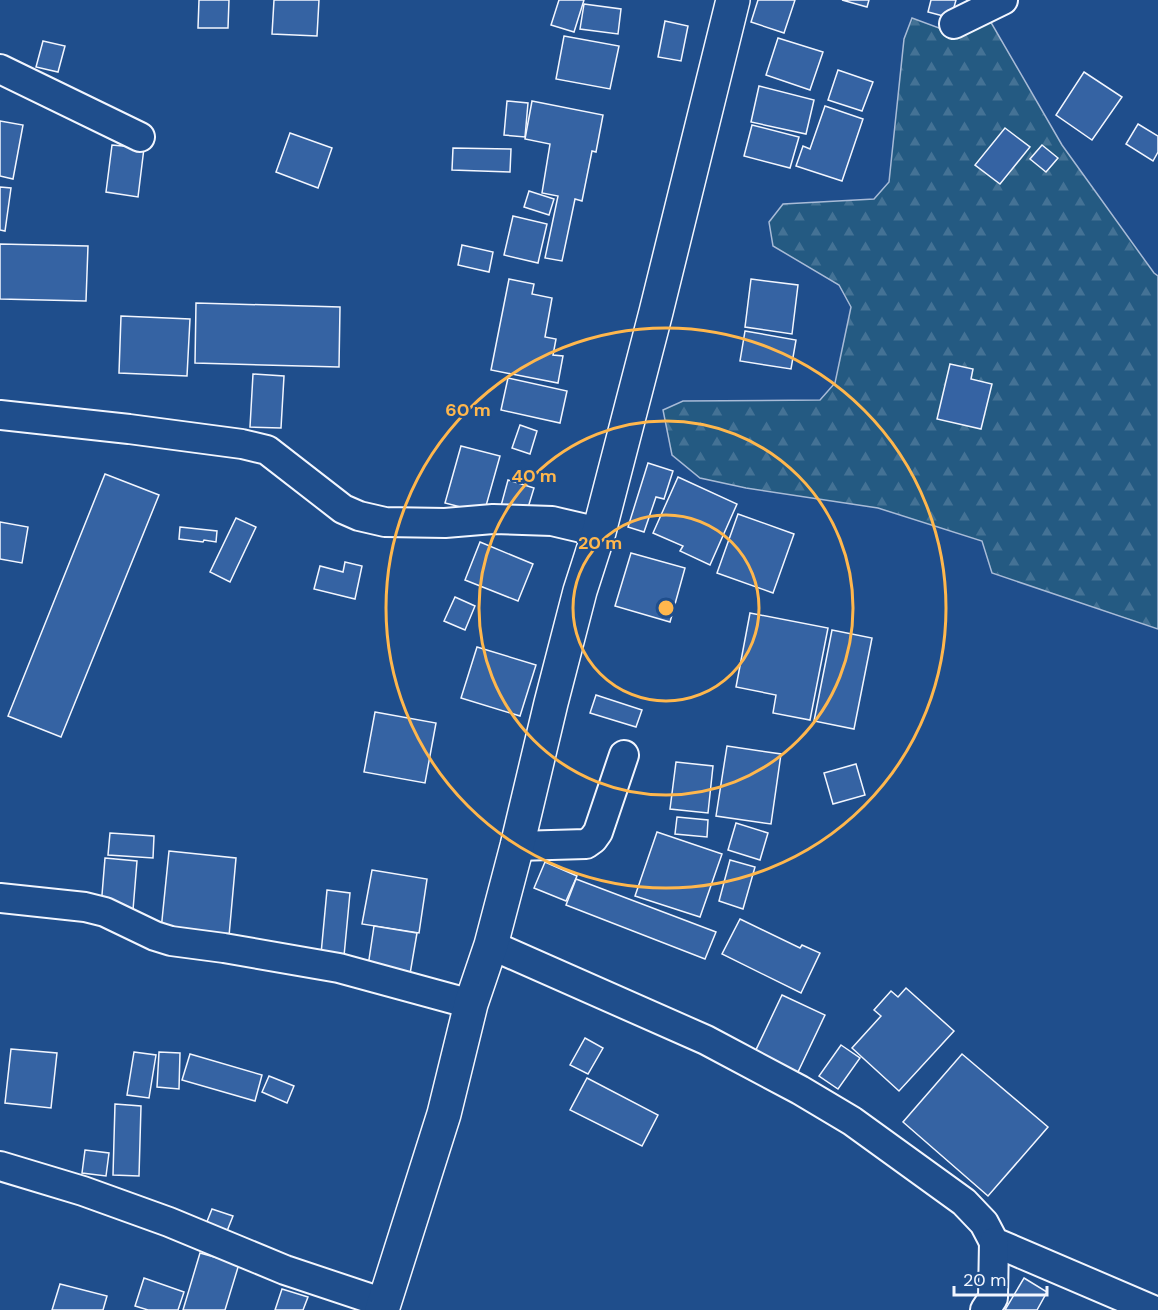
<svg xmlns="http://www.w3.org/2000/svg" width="1158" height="1310" viewBox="0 0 1158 1310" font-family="'DM Sans',sans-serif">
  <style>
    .forest { fill: url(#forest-firs); stroke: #a8bbd7; stroke-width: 1.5 }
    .building { fill: #3563a3; stroke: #f2f6ff; stroke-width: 1.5 }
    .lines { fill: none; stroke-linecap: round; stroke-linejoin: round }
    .minor-casing { stroke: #f2f6ff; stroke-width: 32 }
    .tertiary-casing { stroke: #f2f6ff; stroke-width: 36 }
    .minor { stroke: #1f4e8c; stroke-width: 28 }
    .tertiary { stroke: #1f4e8c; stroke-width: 33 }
    .ring { fill: none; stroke: #ffb74d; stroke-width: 3 }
    .centre { fill: #ffb74d; stroke: #1f4e8c; stroke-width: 3 }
    .ring-label { font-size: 18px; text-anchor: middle; font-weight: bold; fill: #ffb74d; stroke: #1f4e8c; stroke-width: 4.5; stroke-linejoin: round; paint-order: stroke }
  </style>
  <defs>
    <pattern id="forest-firs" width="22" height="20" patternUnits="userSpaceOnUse" patternTransform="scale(1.5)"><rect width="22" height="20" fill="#245a82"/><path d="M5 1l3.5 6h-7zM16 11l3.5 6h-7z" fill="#447295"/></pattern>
  </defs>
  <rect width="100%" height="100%" fill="#1f4e8c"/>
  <path class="forest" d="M 967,0 L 978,0 L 1062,145 L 1154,273 L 1158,276 L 1158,629 L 992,573 L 982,541 L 878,508 L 746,488 L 700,478 L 672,455 L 663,410 L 683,401 L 820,400 L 835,383 L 851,307 L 839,285 L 773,246 L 769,222 L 783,204 L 874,199 L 889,182 L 904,39 L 912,18 L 947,31 L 968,16 Z"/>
  <g class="building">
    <path d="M 199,0 L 229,0 L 228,28 L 198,28 Z"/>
    <path d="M 274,0 L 319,0 L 317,36 L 272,34 Z"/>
    <path d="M 559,0 L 584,0 L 574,32 L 551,25 Z"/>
    <path d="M 758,0 L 795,0 L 784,33 L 751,22 Z"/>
    <path d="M 842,0 L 869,0 L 867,7 Z"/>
    <path d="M 931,0 L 956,0 L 951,18 L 928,12 Z"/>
    <path d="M 584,4 L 621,9 L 618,34 L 580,29 Z"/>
    <path d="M 665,21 L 688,26 L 681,61 L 658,57 Z"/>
    <path d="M 564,36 L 619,46 L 610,89 L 556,79 Z"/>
    <path d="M 778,38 L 823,52 L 810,90 L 766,75 Z"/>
    <path d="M 43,41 L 65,46 L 58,72 L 36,67 Z"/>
    <path d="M 838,70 L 873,82 L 862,111 L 828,100 Z"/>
    <path d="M 1084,72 L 1122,97 L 1092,140 L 1056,115 Z"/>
    <path d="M 759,86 L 814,100 L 806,134 L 751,122 Z"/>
    <path d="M 507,101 L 528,103 L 525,137 L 504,135 Z"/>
    <path d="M 532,101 L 603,115 L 596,152 L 592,151 L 582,201 L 575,199 L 562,261 L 545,258 L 558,196 L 542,193 L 550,144 L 525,139 Z"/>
    <path d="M 825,106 L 863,119 L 842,181 L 796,166 L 803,146 L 810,149 Z"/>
    <path d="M 0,121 L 23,125 L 13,179 L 0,176 Z"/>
    <path d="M 1138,124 L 1158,136 L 1158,152 L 1153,161 L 1126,144 Z"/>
    <path d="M 752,125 L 799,137 L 790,168 L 744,156 Z"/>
    <path d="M 1005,128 L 1030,147 L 1000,184 L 975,165 Z"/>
    <path d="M 290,133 L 332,148 L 318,188 L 276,172 Z"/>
    <path d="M 112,145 L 144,148 L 138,197 L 106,192 Z"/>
    <path d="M 1042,145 L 1058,158 L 1046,172 L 1030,159 Z"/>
    <path d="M 453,148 L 511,149 L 510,172 L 452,170 Z"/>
    <path d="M 0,187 L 11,188 L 5,231 L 0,230 Z"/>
    <path d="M 529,191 L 554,199 L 549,215 L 524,207 Z"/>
    <path d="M 513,216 L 547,224 L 538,263 L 504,255 Z"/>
    <path d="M 0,244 L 88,246 L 86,301 L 0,299 Z"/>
    <path d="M 462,245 L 493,252 L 489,272 L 458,265 Z"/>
    <path d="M 509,279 L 534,284 L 532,294 L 552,298 L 545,337 L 556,339 L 553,355 L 563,356 L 558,383 L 491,370 Z"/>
    <path d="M 751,279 L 798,285 L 792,334 L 745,327 Z"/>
    <path d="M 196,303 L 340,307 L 339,367 L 195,363 Z"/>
    <path d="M 121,316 L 190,319 L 187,376 L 119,373 Z"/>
    <path d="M 745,331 L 796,340 L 791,369 L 740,361 Z"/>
    <path d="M 950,364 L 973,369 L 971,379 L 992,384 L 981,429 L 937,419 Z"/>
    <path d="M 253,374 L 284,376 L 281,428 L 250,427 Z"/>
    <path d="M 508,378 L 567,391 L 560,423 L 501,410 Z"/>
    <path d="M 520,425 L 537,431 L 530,454 L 512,448 Z"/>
    <path d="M 461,446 L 500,456 L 484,513 L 445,503 Z"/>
    <path d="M 648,463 L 673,471 L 664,499 L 656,497 L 644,532 L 628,527 Z"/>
    <path d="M 105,474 L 159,495 L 61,737 L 8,716 Z"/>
    <path d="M 678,477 L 737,504 L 710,565 L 680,551 L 683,546 L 653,533 Z"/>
    <path d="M 508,480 L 534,488 L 523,524 L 498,517 Z"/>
    <path d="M 738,514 L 794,534 L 773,593 L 717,573 Z"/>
    <path d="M 236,518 L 256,527 L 230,582 L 210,572 Z"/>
    <path d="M 0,522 L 28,527 L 22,563 L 0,559 Z"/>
    <path d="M 180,527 L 217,531 L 216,542 L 204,540 L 203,542 L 179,539 Z"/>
    <path d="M 480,542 L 533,564 L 518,601 L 465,580 Z"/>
    <path d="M 631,553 L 685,568 L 670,622 L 615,606 Z"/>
    <path d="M 345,562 L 362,566 L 355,599 L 314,589 L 320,566 L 343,572 Z"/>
    <path d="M 455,597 L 475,606 L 465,630 L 444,621 Z"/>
    <path d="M 750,613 L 828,628 L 810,720 L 773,713 L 776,695 L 736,687 Z"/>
    <path d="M 832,630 L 872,638 L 854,729 L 814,721 Z"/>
    <path d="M 477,647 L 536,665 L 520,716 L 461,698 Z"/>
    <path d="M 596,695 L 642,710 L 636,727 L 590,713 Z"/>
    <path d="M 375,712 L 436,723 L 425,783 L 364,772 Z"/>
    <path d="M 727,746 L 781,754 L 771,824 L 716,816 Z"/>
    <path d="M 676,762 L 713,766 L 708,813 L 670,809 Z"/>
    <path d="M 856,764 L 865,795 L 833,804 L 824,773 Z"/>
    <path d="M 677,817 L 708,820 L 707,837 L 675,834 Z"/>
    <path d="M 736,823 L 768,833 L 760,860 L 728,850 Z"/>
    <path d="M 657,832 L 722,854 L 700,917 L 635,896 Z"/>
    <path d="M 110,833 L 154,836 L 153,858 L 108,855 Z"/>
    <path d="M 169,851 L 236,858 L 229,936 L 161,930 Z"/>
    <path d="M 105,858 L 137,861 L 133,910 L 101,907 Z"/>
    <path d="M 730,860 L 755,867 L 743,909 L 719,901 Z"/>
    <path d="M 545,862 L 577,876 L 566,901 L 534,888 Z"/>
    <path d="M 372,870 L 427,879 L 419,933 L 362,924 Z"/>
    <path d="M 576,879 L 716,932 L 705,959 L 566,905 Z"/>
    <path d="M 327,890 L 350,893 L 344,956 L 321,954 Z"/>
    <path d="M 740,919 L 800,948 L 802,945 L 820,953 L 801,993 L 722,954 Z"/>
    <path d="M 374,926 L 417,933 L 409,980 L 367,973 Z"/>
    <path d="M 906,988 L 954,1031 L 899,1091 L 852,1048 L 881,1016 L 874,1010 L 891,991 L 898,997 Z"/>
    <path d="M 782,995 L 825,1015 L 797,1074 L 754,1054 Z"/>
    <path d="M 585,1038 L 603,1048 L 588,1074 L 570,1065 Z"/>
    <path d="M 841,1045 L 860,1058 L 838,1089 L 819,1076 Z"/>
    <path d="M 11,1049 L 57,1053 L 51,1108 L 5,1103 Z"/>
    <path d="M 134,1052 L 156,1055 L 149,1098 L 127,1095 Z"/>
    <path d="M 159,1052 L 180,1053 L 179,1089 L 157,1087 Z"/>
    <path d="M 190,1054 L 262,1075 L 255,1101 L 182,1080 Z"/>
    <path d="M 962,1054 L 1048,1127 L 988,1196 L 903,1122 Z"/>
    <path d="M 269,1076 L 294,1086 L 287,1103 L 262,1092 Z"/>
    <path d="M 587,1078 L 658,1115 L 642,1146 L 570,1110 Z"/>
    <path d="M 115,1104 L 141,1106 L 139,1176 L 113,1175 Z"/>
    <path d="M 85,1150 L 109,1153 L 106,1176 L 82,1173 Z"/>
    <path d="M 212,1209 L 233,1216 L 227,1231 L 206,1224 Z"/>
    <path d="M 200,1253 L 239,1264 L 225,1310 L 183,1310 Z"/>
    <path d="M 144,1278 L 184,1292 L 178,1310 L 148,1310 L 135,1306 Z"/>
    <path d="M 1024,1278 L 1047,1292 L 1037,1310 L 1005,1310 Z"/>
    <path d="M 60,1284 L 107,1296 L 103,1310 L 52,1310 Z"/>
    <path d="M 282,1289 L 308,1297 L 303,1310 L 275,1310 Z"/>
  </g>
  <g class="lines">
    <defs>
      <g id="minor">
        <path d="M 954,24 L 1003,0"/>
        <path d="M 0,69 L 140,137"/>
        <path d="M 0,415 L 129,429 L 242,444 L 267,450 L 343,509 L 359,516 L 385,522 L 445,523 L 493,519 L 552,521 L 599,532"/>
        <path d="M 517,846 L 586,844 L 593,839 L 598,832 L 624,755"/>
        <path d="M 0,898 L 85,907 L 105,912 L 155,936 L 171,941 L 224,948 L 339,968 L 471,1004"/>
        <path d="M 491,945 L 706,1040 L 800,1090 L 852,1121 L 964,1202 L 984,1223 L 994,1242 L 1153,1310"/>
        <path d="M 0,1166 L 83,1191 L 169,1222 L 285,1270 L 384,1303"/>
        <path d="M 985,1310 L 993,1298 L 994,1242"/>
      </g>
      <path id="tertiary" d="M 382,1310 L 444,1114 L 471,1004 L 491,945 L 517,846 L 551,703 L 580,591 L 599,532 L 656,312 L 733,0"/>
    </defs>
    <use href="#minor" class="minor-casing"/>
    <use href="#tertiary" class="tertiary-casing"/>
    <use href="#minor" class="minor"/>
    <use href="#tertiary" class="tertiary"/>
  </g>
  <g class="ring">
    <circle cx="666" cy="608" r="93"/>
    <circle cx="666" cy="608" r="187"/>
    <circle cx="666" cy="608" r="280"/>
  </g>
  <circle cx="666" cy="608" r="9" class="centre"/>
  <g class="ring-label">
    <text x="468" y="416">60 m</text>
    <text x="534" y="482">40 m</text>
    <text x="600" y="549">20 m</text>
  </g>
  <path d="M954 1286v9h93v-9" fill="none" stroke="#f2f6ff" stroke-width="3"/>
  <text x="963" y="1286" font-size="18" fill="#f2f6ff" stroke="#1f4e8c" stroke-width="4.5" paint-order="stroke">20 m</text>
</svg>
